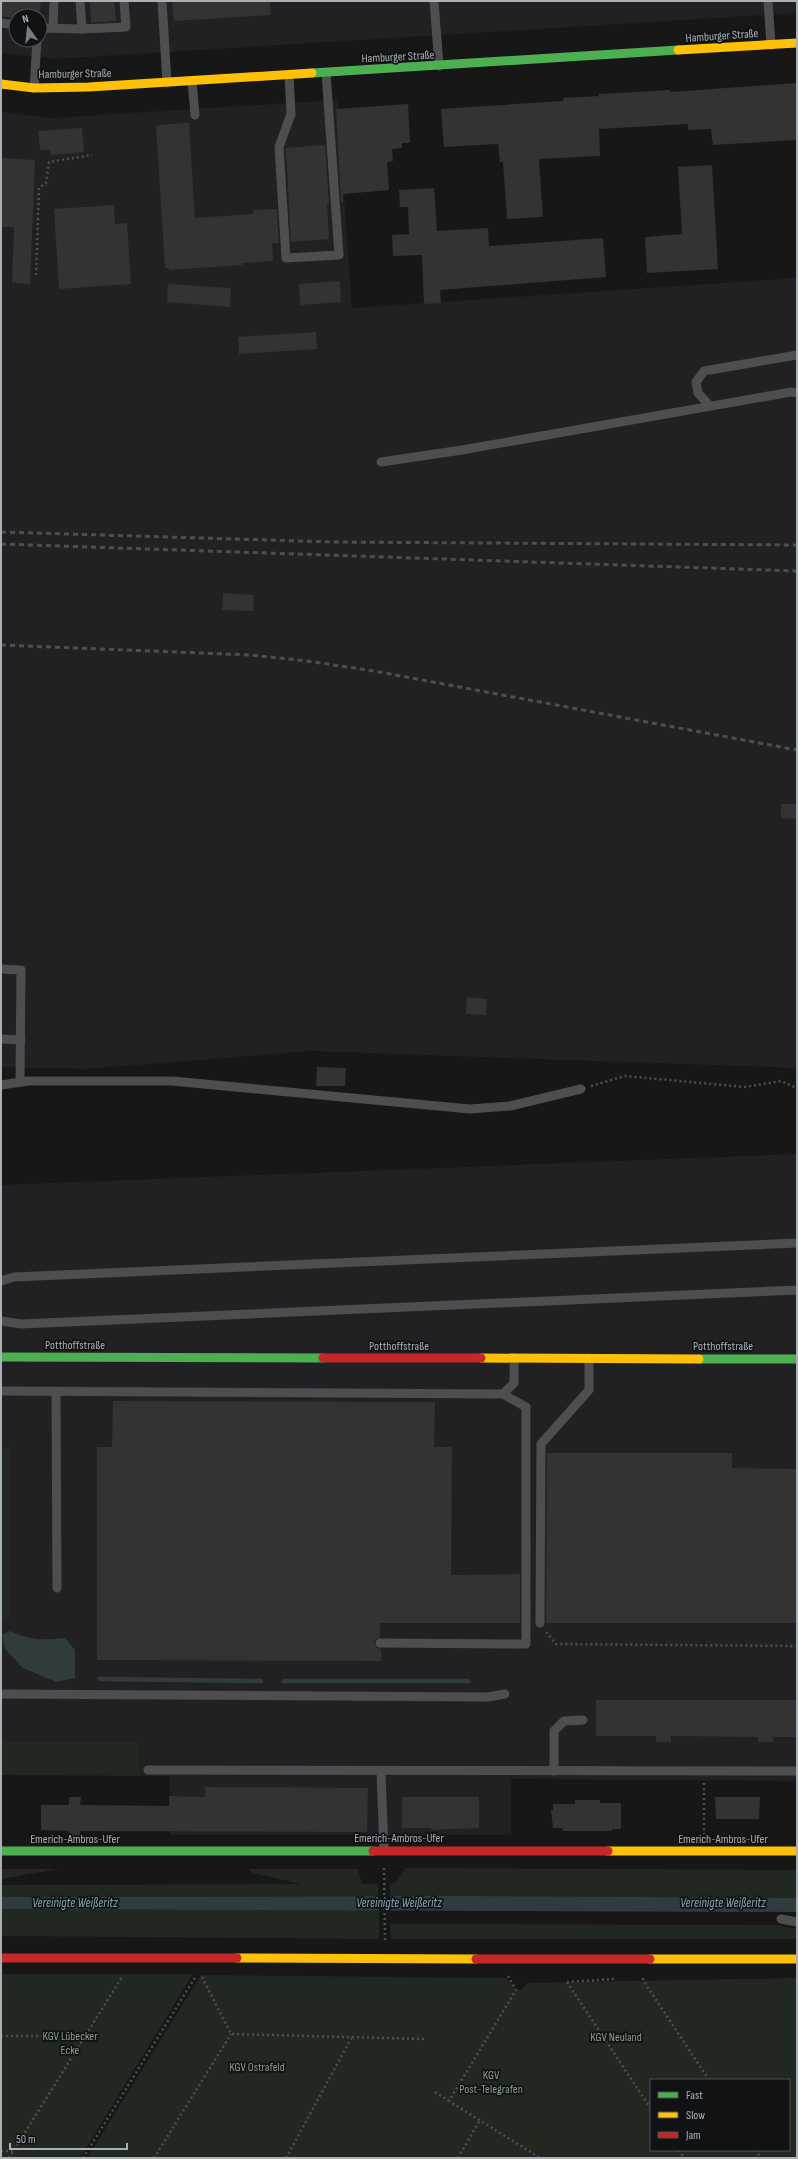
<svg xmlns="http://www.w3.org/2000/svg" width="798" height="2159" viewBox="0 0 798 2159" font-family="'Sofia Sans Condensed',sans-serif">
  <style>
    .built { fill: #212123; fill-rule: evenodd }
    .green { fill: #212721; fill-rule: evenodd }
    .water { fill: #303b3d }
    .pier { fill: #171717 }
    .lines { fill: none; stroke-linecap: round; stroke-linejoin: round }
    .stream { stroke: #303b3d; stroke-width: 4.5 }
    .building { fill: #333334 }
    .path { stroke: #4d4f50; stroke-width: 2.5; stroke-dasharray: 2 3; stroke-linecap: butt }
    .lane { stroke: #4c4e50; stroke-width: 9 }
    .fast { stroke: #4caf50; stroke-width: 9 }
    .slow { stroke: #ffc107; stroke-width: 9 }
    .jam { stroke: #c62828; stroke-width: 9 }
    .rail { stroke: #4d4e50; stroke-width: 3; stroke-dasharray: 5 4; stroke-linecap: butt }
    .labels { text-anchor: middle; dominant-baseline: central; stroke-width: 3.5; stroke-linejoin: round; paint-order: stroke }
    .street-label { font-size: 12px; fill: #aab1b6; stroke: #111213 }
    .park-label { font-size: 12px; fill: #889f83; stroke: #111213 }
    .water-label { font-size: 13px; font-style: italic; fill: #84a5ad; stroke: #111213 }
  </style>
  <rect width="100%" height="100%" fill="#171717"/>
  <g class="built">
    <path d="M 1,1 L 797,1 L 797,13 L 54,59 L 1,53 ZM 16,16 L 40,16 L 40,40 L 16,40 Z"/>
    <path d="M 337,100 L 352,308 L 797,278 L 797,1068 L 311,1051 L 85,1069 L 1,1067 L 1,112 L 52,118 Z"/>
    <path d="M 797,1154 L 797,1781 L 511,1779 L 511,1835 L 170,1835 L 170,1776 L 139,1776 L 139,1742 L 1,1742 L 1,1185 Z"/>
  </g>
  <g class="green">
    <rect x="1" y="1447" width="9" height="171"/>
    <path d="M 1,1742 L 139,1742 L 139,1776 L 1,1775 Z"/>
    <path d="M 405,1868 L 797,1870 L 797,1898 L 390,1896 L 390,1884 L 395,1883 Z"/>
    <path d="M 1,1869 L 58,1869 L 1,1879 Z"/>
    <path d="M 248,1869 L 358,1869 L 362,1884 L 378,1884 L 378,1896 L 1,1897 L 1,1885 L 301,1884 L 253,1873 Z"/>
    <path d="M 1,1909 L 379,1909 L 379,1939 L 1,1936 Z"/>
    <path d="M 390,1924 L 776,1925 L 797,1929 L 797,1939 L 391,1939 Z"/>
    <path d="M 1,1974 L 193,1974 L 80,2158 L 1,2158 Z"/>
    <path d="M 201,1975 L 506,1978 L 516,1990 L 522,1989 L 527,1983 L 797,1978 L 797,2158 L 87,2158 ZM 651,2080 L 789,2080 L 789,2150 L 651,2150 Z"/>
  </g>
  <g class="water">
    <path d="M 10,1631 C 32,1641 41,1640 65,1638 L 75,1650 L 75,1678 L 56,1682 L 23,1668 L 5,1649 L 2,1635 Z"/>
    <path d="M 456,1896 L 797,1898 L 797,1912 L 1,1909 L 1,1897 Z"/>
  </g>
  <path class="pier" d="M 378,1894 L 390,1894 L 390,1911 L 379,1911 Z"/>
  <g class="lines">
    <g class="stream">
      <path d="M 100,1679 L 261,1681"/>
      <path d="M 284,1681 L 468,1681"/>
    </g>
  </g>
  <g class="building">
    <path d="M 1,1 L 41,1 L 39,16 L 16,16 L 16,18 L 1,16 Z"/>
    <path d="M 90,1 L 114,1 L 116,21 L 91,23 Z"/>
    <path d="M 172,1 L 270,1 L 271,15 L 174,21 Z"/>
    <path d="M 797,83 L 797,140 L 713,145 L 711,129 L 688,130 L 688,124 L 599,129 L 600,156 L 539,159 L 543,217 L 507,219 L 503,162 L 500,162 L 498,144 L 444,147 L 441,109 L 563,101 L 564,98 L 599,96 L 599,94 L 670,90 L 671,92 Z"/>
    <path d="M 408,104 L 410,143 L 402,143 L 402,148 L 392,149 L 393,161 L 387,162 L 389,190 L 343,194 L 343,202 L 341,202 L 336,109 Z"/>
    <path d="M 189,123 L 195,218 L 253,214 L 253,210 L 277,209 L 279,243 L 272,243 L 273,261 L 242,263 L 242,265 L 169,270 L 169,268 L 165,268 L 156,125 Z"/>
    <path d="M 82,128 L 84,152 L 51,155 L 50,150 L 40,150 L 38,131 Z"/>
    <path d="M 325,145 L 329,203 L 327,203 L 329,239 L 291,242 L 286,148 Z"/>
    <path d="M 2,158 L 35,160 L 30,284 L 12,283 L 14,227 L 1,227 Z"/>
    <path d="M 712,165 L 718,269 L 647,273 L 645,237 L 682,234 L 678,167 Z"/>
    <path d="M 434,188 L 437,231 L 488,228 L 489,246 L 603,238 L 606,277 L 440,290 L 441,303 L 424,304 L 422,255 L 393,256 L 392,235 L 409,234 L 408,207 L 400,207 L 399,190 Z"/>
    <path d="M 114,205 L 115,224 L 127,223 L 131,284 L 59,289 L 54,209 Z"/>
    <path d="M 340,281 L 341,302 L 300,305 L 299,284 Z"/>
    <path d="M 168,284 L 231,288 L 230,307 L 167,302 Z"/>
    <path d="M 316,332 L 317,349 L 239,354 L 238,337 Z"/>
    <path d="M 223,593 L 254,595 L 253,611 L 222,610 Z"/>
    <path d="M 781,804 L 797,804 L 797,819 L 781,818 Z"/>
    <path d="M 467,997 L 487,999 L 486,1015 L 466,1014 Z"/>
    <path d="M 317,1067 L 346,1068 L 345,1086 L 316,1086 Z"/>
    <path d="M 113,1401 L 435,1402 L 434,1447 L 452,1447 L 451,1575 L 520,1574 L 520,1623 L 380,1623 L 380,1637 L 375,1640 L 374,1643 L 377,1648 L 381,1649 L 381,1661 L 97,1660 L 97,1447 L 112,1447 Z"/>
    <path d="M 547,1453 L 732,1453 L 732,1468 L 797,1469 L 797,1623 L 546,1623 Z"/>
    <path d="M 596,1700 L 797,1700 L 797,1737 L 773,1737 L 773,1742 L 758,1742 L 758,1737 L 671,1736 L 671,1742 L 656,1742 L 656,1736 L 596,1736 Z"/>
    <path d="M 205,1787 L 368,1788 L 367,1832 L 80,1831 L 80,1838 L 69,1838 L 69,1831 L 41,1830 L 41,1805 L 69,1805 L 69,1797 L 81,1797 L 80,1805 L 169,1806 L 169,1796 L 205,1797 Z"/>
    <path d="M 402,1797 L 479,1797 L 479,1828 L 431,1830 L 431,1828 L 402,1828 Z"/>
    <path d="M 715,1797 L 760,1797 L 759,1819 L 716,1819 Z"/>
    <path d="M 575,1800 L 600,1800 L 600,1803 L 621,1803 L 621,1829 L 612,1829 L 612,1831 L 563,1831 L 563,1828 L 553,1828 L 551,1810 L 553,1810 L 553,1804 L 575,1804 Z"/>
  </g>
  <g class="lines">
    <g class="path">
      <path d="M 36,275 L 39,188 L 46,183 L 49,162 L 92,155"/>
      <path d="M 591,1086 L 625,1076 L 745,1087 L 781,1081 L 797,1088"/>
      <path d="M 546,1632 L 556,1644 L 797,1646"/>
      <path d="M 704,1783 L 704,1834"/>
      <path d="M 384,1868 L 385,1941"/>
      <path d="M 508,1976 L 516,1990 L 449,2101 L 540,2158"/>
      <path d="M 202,1977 L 231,2034 L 425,2039"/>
      <path d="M 643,1978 L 643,1980 L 709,2080"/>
      <path d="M 567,1982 L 651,2109"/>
      <path d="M 567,1982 L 615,1979"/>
      <path d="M 1,2036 L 84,2036"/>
      <path d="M 435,2092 L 449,2101"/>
      <path d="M 679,2150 L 684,2158"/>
      <path d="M 755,2150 L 761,2158"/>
      <path d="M 1,2151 L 13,2151"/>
      <path d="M 9,2158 L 122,1977"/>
      <path d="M 83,2158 L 196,1976"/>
      <path d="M 154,2158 L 231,2034"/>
      <path d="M 286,2158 L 352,2037"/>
      <path d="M 458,2158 L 480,2120"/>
    </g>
    <g class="lane">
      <path d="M 80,1 L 82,29"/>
      <path d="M 162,1 L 167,83"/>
      <path d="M 434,1 L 439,66"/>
      <path d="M 768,1 L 771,45"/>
      <path d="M 1,23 L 16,25"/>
      <path d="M 40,28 L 82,29 L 126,27 L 124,1"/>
      <path d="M 53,28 L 54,1"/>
      <path d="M 289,75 L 291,114 L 279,147 L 286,258 L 339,255 L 326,73"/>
      <path d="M 192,81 L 195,115"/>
      <path d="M 34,88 L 37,40"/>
      <path d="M 710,406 L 698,393 L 696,382 L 704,371 L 797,355"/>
      <path d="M 381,462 L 462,450 L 791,392 L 797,393"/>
      <path d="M 1,969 L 21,970 L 20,1082"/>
      <path d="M 1,1039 L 21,1040"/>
      <path d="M 1,1085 L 28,1081 L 172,1081 L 470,1109 L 510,1106 L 581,1089"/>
      <path d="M 1,1281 L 14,1277 L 797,1243"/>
      <path d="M 1,1321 L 21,1324 L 797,1290"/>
      <path d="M 1,1391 L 503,1394 L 514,1383 L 514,1358"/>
      <path d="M 56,1391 L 57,1588"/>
      <path d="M 540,1623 L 541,1444 L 589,1390 L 589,1358"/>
      <path d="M 380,1643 L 526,1644 L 526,1407 L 503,1394"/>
      <path d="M 1,1694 L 488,1697 L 505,1694"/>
      <path d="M 148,1770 L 797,1771"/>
      <path d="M 554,1771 L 554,1731 L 564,1721 L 583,1720"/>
      <path d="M 381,1772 L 384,1850"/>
      <path d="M 781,1919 L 797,1922"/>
    </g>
    <g class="fast">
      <path d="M 312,73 L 678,50"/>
      <path d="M 1,1357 L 323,1358"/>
      <path d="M 699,1359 L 797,1359"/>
      <path d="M 1,1851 L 373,1851"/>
    </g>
    <g class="slow">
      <path d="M 678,50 L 797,43"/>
      <path d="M 1,84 L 34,88 L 89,87 L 312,73"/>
      <path d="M 481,1358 L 699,1359"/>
      <path d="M 608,1851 L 797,1851"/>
      <path d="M 237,1958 L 476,1959"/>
      <path d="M 650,1959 L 797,1959"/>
    </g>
    <g class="jam">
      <path d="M 323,1358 L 481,1358"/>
      <path d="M 373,1851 L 608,1851"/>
      <path d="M 1,1958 L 237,1958"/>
      <path d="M 476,1959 L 650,1959"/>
    </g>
    <g class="rail">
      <path d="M 1,532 L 334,542 L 797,545"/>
      <path d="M 1,544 L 797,571"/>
      <path d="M 1,645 L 251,655 L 307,661 L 374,671 L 797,750"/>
    </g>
  </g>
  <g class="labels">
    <g class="street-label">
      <text transform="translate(722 36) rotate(-4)">Hamburger Straße</text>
      <text transform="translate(398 57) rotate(-3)">Hamburger Straße</text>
      <text transform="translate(75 74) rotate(-1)">Hamburger Straße</text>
      <text x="75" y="1345">Potthoffstraße</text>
      <text x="399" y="1346">Potthoffstraße</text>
      <text x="723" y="1346">Potthoffstraße</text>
      <text x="399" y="1838">Emerich-Ambros-Ufer</text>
      <text x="75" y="1839">Emerich-Ambros-Ufer</text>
      <text x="723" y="1839">Emerich-Ambros-Ufer</text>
    </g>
    <g class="park-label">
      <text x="70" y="2036">KGV Lübecker<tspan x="70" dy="14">Ecke</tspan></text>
      <text x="616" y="2037">KGV Neuland</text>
      <text x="257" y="2067">KGV Ostrafeld</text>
      <text x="491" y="2075">KGV<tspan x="491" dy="14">Post-Telegrafen</tspan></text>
    </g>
    <g class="water-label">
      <text x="75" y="1903">Vereinigte Weißeritz</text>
      <text x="399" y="1903">Vereinigte Weißeritz</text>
      <text x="723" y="1903">Vereinigte Weißeritz</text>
    </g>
  </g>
  <rect width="798" height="2159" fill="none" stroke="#aab1b6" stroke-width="4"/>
  <rect x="650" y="2079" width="140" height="72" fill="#111213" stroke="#4e5254"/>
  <rect x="658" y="2092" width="20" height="6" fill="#4caf50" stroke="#4e5254"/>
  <text x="686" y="2099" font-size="12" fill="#aab1b6">Fast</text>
  <rect x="658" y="2112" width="20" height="6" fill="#ffc107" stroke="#4e5254"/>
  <text x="686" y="2119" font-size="12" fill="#aab1b6">Slow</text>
  <rect x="658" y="2132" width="20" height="6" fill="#c62828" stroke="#4e5254"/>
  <text x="686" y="2139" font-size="12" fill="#aab1b6">Jam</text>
  <g transform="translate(28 28) rotate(345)"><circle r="19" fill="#111213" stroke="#4e5254"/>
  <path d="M0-3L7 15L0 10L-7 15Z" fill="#777b7e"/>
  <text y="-6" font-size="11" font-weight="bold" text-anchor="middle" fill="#aab1b6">N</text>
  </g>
  <path d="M10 2143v6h117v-6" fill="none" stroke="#aab1b6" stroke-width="2"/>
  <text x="16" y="2143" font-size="12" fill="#aab1b6" stroke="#111213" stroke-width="3" paint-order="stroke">50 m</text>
</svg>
